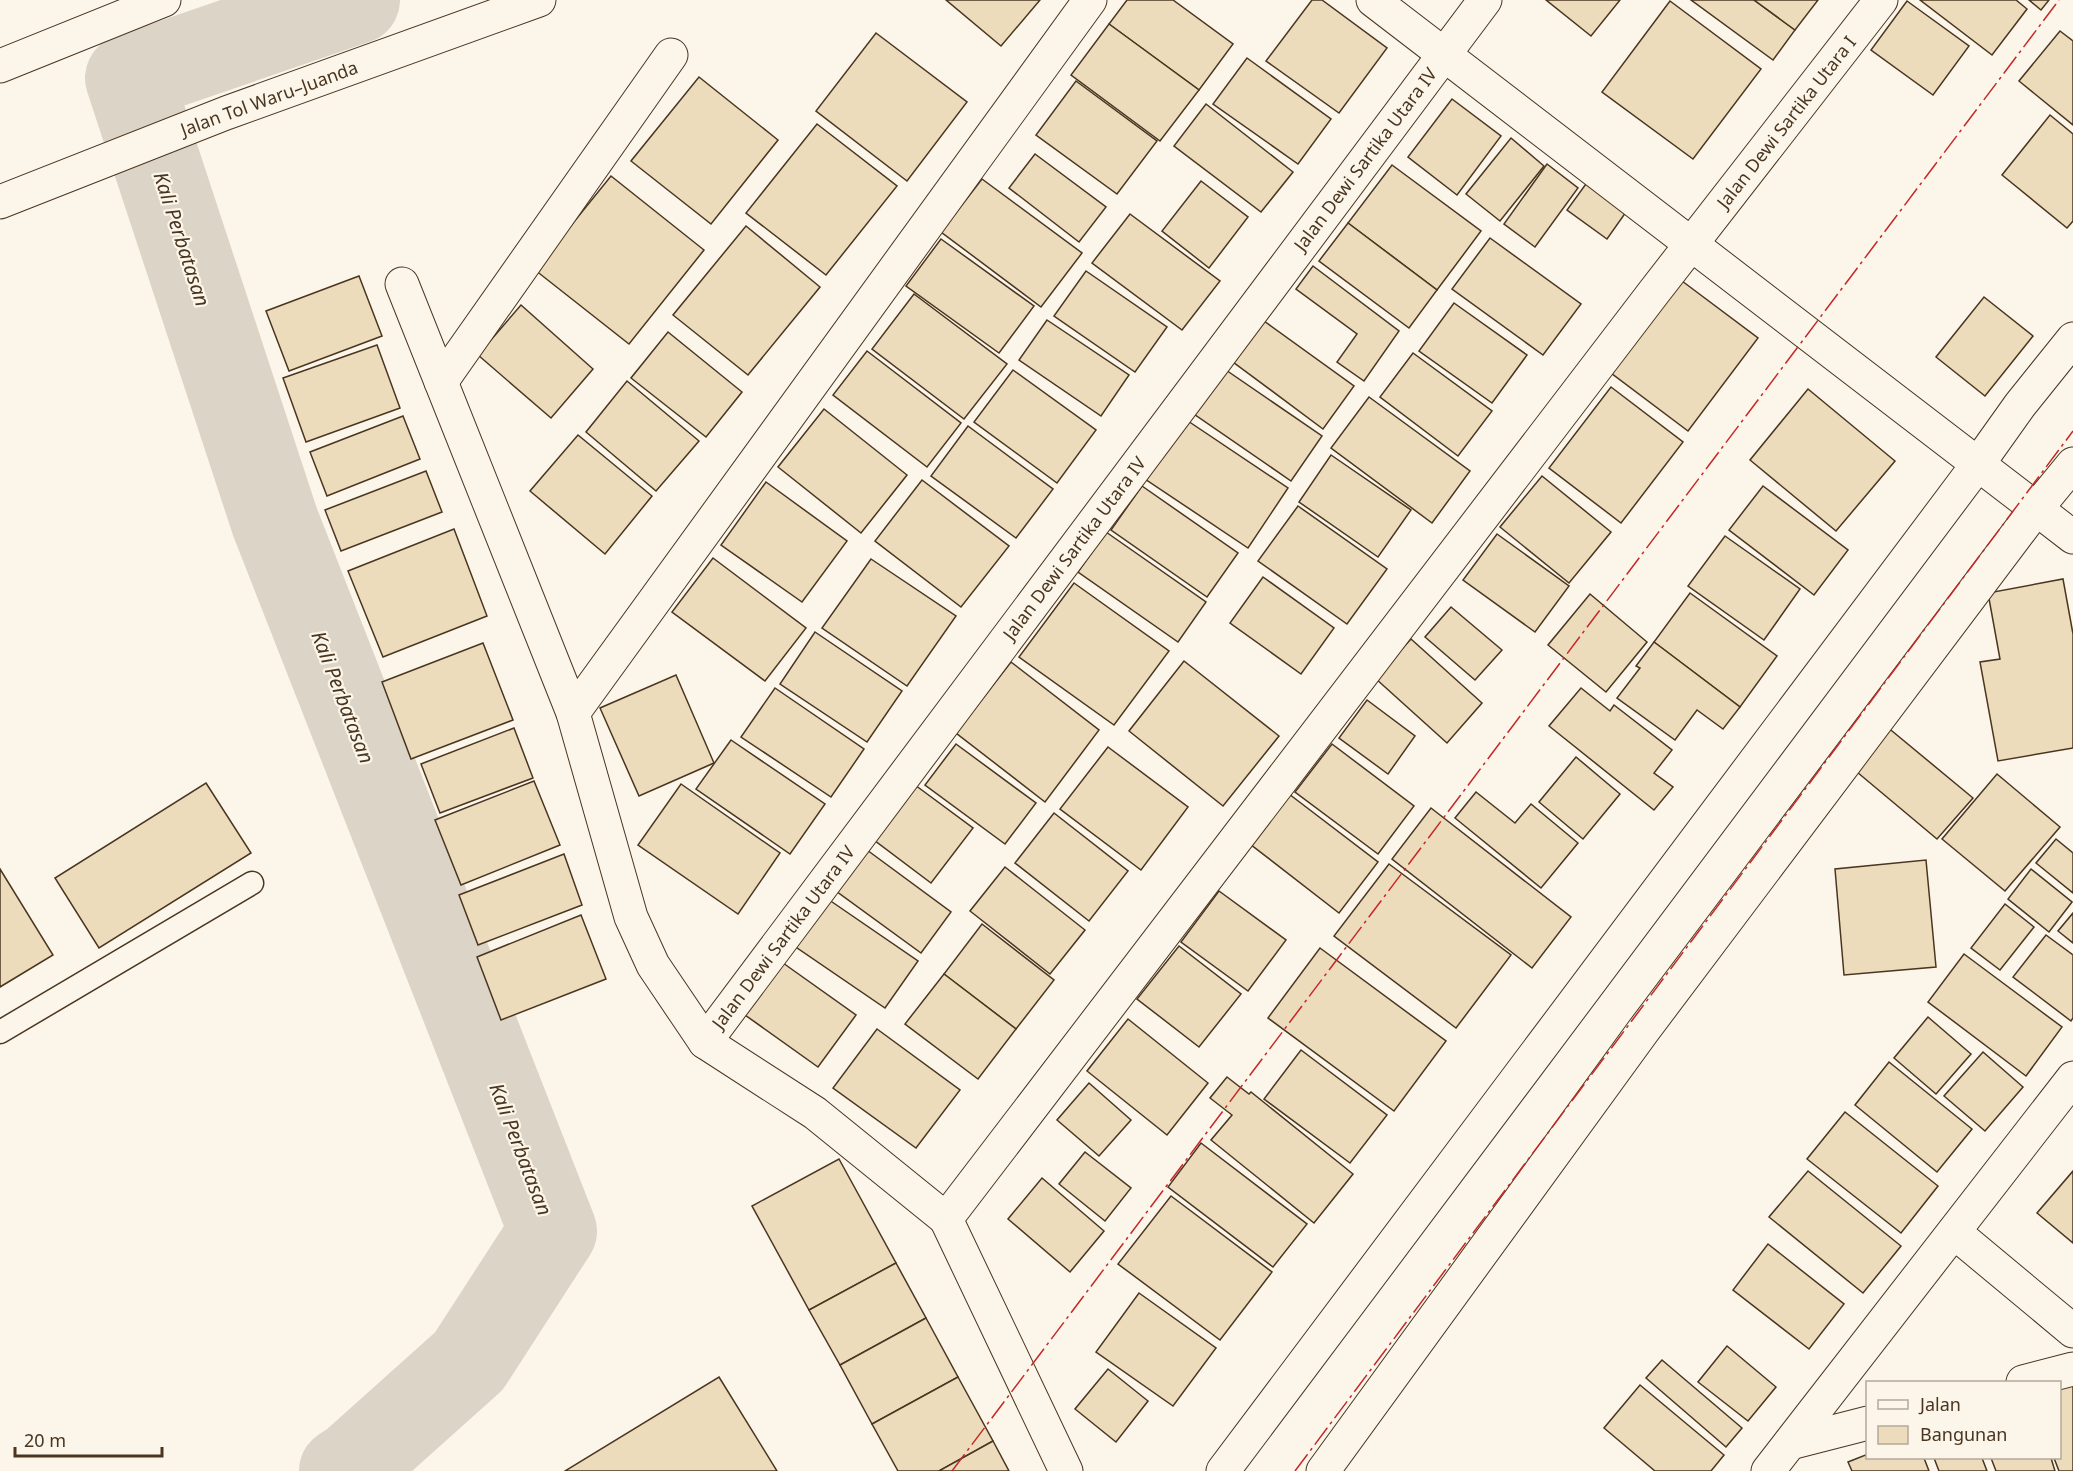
<svg xmlns="http://www.w3.org/2000/svg" width="2073" height="1471" viewBox="0 0 2073 1471" font-family="'Noto Sans',sans-serif">
  <style>
    .lines { fill: none; stroke-linecap: round; stroke-linejoin: round }
    .river { stroke: #dcd4c6; stroke-width: 88 }
    .building { fill: #ecdcbc; stroke: #4a3520; stroke-width: 1.5 }
    .lane-casing { stroke: #4a3520; stroke-width: 25 }
    .street-casing { stroke: #4a3520; stroke-width: 35 }
    .highway-casing { stroke: #4a3520; stroke-width: 35 }
    .lane { stroke: #fbf6e9; stroke-width: 22 }
    .street { stroke: #fbf6e9; stroke-width: 33 }
    .highway { stroke: #fbf6e9; stroke-width: 33 }
    .power { stroke: #c62828; stroke-width: 1.5; stroke-dasharray: 21 4.5 3 4.5; stroke-linecap: butt }
    .labels { text-anchor: middle; dominant-baseline: central; stroke-width: 4.5; stroke-linejoin: round; paint-order: stroke }
    .street-label { font-size: 18px; fill: #4a3520; stroke: #fbf6e9 }
    .water-label { font-size: 20px; font-style: italic; fill: #4a3520; stroke: #fbf6e9 }
  </style>
  <rect width="100%" height="100%" fill="#fbf6e9"/>
  <g class="lines">
    <path class="river" d="M 343,1471 L 354,1464 L 469,1361 L 553,1231 L 275,522 L 129,78 L 356,0"/>
  </g>
  <g class="building">
    <path d="M 946,0 L 1040,0 L 1001,46 Z"/>
    <path d="M 1127,0 L 1173,0 L 1233,44 L 1199,90 L 1109,24 Z"/>
    <path d="M 1312,0 L 1322,0 L 1387,48 L 1339,113 L 1266,61 Z"/>
    <path d="M 1546,0 L 1620,0 L 1591,36 Z"/>
    <path d="M 1691,0 L 1754,0 L 1795,30 L 1773,60 Z"/>
    <path d="M 1754,0 L 1818,0 L 1795,30 Z"/>
    <path d="M 1920,0 L 2016,0 L 2027,9 L 1992,55 Z"/>
    <path d="M 2029,0 L 2049,0 L 2041,10 Z"/>
    <path d="M 1670,1 L 1761,69 L 1693,159 L 1602,92 Z"/>
    <path d="M 1907,1 L 1969,46 L 1933,95 L 1871,50 Z"/>
    <path d="M 1109,24 L 1199,90 L 1160,141 L 1071,75 Z"/>
    <path d="M 2060,31 L 2073,41 L 2073,125 L 2019,81 Z"/>
    <path d="M 876,33 L 967,102 L 907,181 L 816,111 Z"/>
    <path d="M 1247,58 L 1331,119 L 1298,164 L 1213,104 Z"/>
    <path d="M 699,77 L 778,140 L 711,224 L 631,161 Z"/>
    <path d="M 1076,81 L 1157,141 L 1117,194 L 1036,135 Z"/>
    <path d="M 1452,99 L 1501,136 L 1457,195 L 1408,157 Z"/>
    <path d="M 1206,104 L 1293,172 L 1261,212 L 1174,146 Z"/>
    <path d="M 2050,115 L 2073,134 L 2073,221 L 2067,228 L 2002,175 Z"/>
    <path d="M 817,124 L 897,186 L 826,275 L 746,213 Z"/>
    <path d="M 1511,138 L 1544,166 L 1500,221 L 1466,194 Z"/>
    <path d="M 1035,154 L 1106,207 L 1079,242 L 1009,188 Z"/>
    <path d="M 1547,164 L 1578,188 L 1535,247 L 1504,224 Z"/>
    <path d="M 1392,165 L 1481,231 L 1437,290 L 1348,223 Z"/>
    <path d="M 611,176 L 704,250 L 629,344 L 535,270 Z"/>
    <path d="M 1591,177 L 1631,205 L 1607,239 L 1567,210 Z"/>
    <path d="M 982,179 L 1082,253 L 1041,307 L 941,232 Z"/>
    <path d="M 1201,181 L 1248,217 L 1209,268 L 1162,231 Z"/>
    <path d="M 1130,214 L 1220,281 L 1182,330 L 1092,263 Z"/>
    <path d="M 1348,223 L 1437,290 L 1409,328 L 1319,261 Z"/>
    <path d="M 746,226 L 820,287 L 748,375 L 673,315 Z"/>
    <path d="M 1490,238 L 1581,304 L 1543,355 L 1452,289 Z"/>
    <path d="M 941,239 L 1034,306 L 999,353 L 906,286 Z"/>
    <path d="M 1313,266 L 1399,331 L 1364,381 L 1337,362 L 1357,334 L 1296,289 Z"/>
    <path d="M 1086,271 L 1167,327 L 1135,372 L 1054,316 Z"/>
    <path d="M 359,276 L 382,336 L 289,371 L 266,311 Z"/>
    <path d="M 1682,281 L 1758,338 L 1688,431 L 1611,373 Z"/>
    <path d="M 914,294 L 1007,364 L 964,419 L 872,349 Z"/>
    <path d="M 1984,297 L 2033,336 L 1985,396 L 1936,357 Z"/>
    <path d="M 1454,303 L 1527,355 L 1492,403 L 1419,351 Z"/>
    <path d="M 521,305 L 593,369 L 551,418 L 478,355 Z"/>
    <path d="M 1047,320 L 1129,375 L 1101,416 L 1019,360 Z"/>
    <path d="M 1264,321 L 1354,386 L 1323,429 L 1233,362 Z"/>
    <path d="M 668,332 L 742,392 L 706,437 L 631,378 Z"/>
    <path d="M 377,345 L 400,408 L 306,442 L 283,378 Z"/>
    <path d="M 867,351 L 961,423 L 927,467 L 833,395 Z"/>
    <path d="M 1413,353 L 1492,411 L 1458,456 L 1380,397 Z"/>
    <path d="M 1223,368 L 1322,436 L 1291,481 L 1191,412 Z"/>
    <path d="M 1013,370 L 1096,430 L 1057,483 L 974,422 Z"/>
    <path d="M 627,381 L 699,441 L 656,491 L 586,432 Z"/>
    <path d="M 1611,387 L 1683,442 L 1621,523 L 1549,468 Z"/>
    <path d="M 1808,389 L 1895,461 L 1836,531 L 1750,460 Z"/>
    <path d="M 1369,397 L 1470,471 L 1432,523 L 1331,448 Z"/>
    <path d="M 824,409 L 907,475 L 861,533 L 778,467 Z"/>
    <path d="M 403,416 L 420,459 L 327,496 L 310,452 Z"/>
    <path d="M 1182,417 L 1288,488 L 1248,548 L 1142,477 Z"/>
    <path d="M 968,426 L 1053,489 L 1016,538 L 931,476 Z"/>
    <path d="M 578,435 L 652,496 L 605,554 L 530,491 Z"/>
    <path d="M 1331,455 L 1411,510 L 1378,557 L 1299,502 Z"/>
    <path d="M 426,471 L 442,512 L 341,551 L 325,510 Z"/>
    <path d="M 1542,476 L 1611,532 L 1569,583 L 1500,527 Z"/>
    <path d="M 922,480 L 1009,546 L 961,607 L 875,541 Z"/>
    <path d="M 766,482 L 847,541 L 802,602 L 721,545 Z"/>
    <path d="M 1142,486 L 1238,553 L 1207,597 L 1111,530 Z"/>
    <path d="M 1763,486 L 1848,550 L 1814,595 L 1729,530 Z"/>
    <path d="M 1298,506 L 1387,569 L 1347,624 L 1258,561 Z"/>
    <path d="M 454,529 L 487,616 L 383,657 L 348,571 Z"/>
    <path d="M 1106,532 L 1206,602 L 1178,642 L 1078,572 Z"/>
    <path d="M 1497,534 L 1569,586 L 1535,632 L 1463,580 Z"/>
    <path d="M 1725,536 L 1800,589 L 1764,640 L 1688,586 Z"/>
    <path d="M 713,558 L 806,628 L 765,681 L 672,612 Z"/>
    <path d="M 871,559 L 956,616 L 907,686 L 822,628 Z"/>
    <path d="M 1263,577 L 1334,628 L 1301,674 L 1230,623 Z"/>
    <path d="M 2063,579 L 2073,634 L 2073,748 L 1998,761 L 1980,662 L 2000,659 L 1988,593 Z"/>
    <path d="M 1074,583 L 1169,651 L 1114,725 L 1019,657 Z"/>
    <path d="M 1690,593 L 1777,656 L 1740,707 L 1654,642 Z"/>
    <path d="M 1590,594 L 1647,642 L 1606,692 L 1548,645 Z"/>
    <path d="M 1451,607 L 1502,650 L 1475,680 L 1425,637 Z"/>
    <path d="M 815,632 L 902,691 L 867,742 L 780,684 Z"/>
    <path d="M 1411,639 L 1482,703 L 1447,743 L 1375,678 Z"/>
    <path d="M 1654,642 L 1740,707 L 1723,729 L 1697,710 L 1675,740 L 1617,698 L 1640,668 L 1636,666 Z"/>
    <path d="M 483,643 L 513,720 L 411,759 L 382,682 Z"/>
    <path d="M 1184,661 L 1279,736 L 1223,806 L 1129,731 Z"/>
    <path d="M 1011,662 L 1099,730 L 1045,802 L 956,733 Z"/>
    <path d="M 676,675 L 714,763 L 639,796 L 600,708 Z"/>
    <path d="M 775,688 L 864,749 L 831,797 L 741,737 Z"/>
    <path d="M 1581,688 L 1610,711 L 1614,705 L 1672,750 L 1654,773 L 1673,787 L 1654,810 L 1549,726 Z"/>
    <path d="M 1367,700 L 1415,736 L 1388,774 L 1339,738 Z"/>
    <path d="M 1886,726 L 1973,798 L 1937,839 L 1851,767 Z"/>
    <path d="M 514,728 L 533,778 L 440,813 L 421,764 Z"/>
    <path d="M 731,740 L 825,804 L 790,854 L 696,789 Z"/>
    <path d="M 956,744 L 1036,803 L 1005,844 L 925,785 Z"/>
    <path d="M 1332,744 L 1414,806 L 1378,854 L 1295,792 Z"/>
    <path d="M 1108,747 L 1188,807 L 1141,870 L 1060,809 Z"/>
    <path d="M 1576,757 L 1620,794 L 1583,839 L 1539,802 Z"/>
    <path d="M 1997,774 L 2060,827 L 2005,891 L 1942,839 Z"/>
    <path d="M 534,781 L 560,845 L 461,885 L 435,820 Z"/>
    <path d="M 206,783 L 251,853 L 99,948 L 55,878 Z"/>
    <path d="M 681,784 L 780,853 L 738,914 L 638,845 Z"/>
    <path d="M 915,785 L 973,828 L 931,883 L 874,840 Z"/>
    <path d="M 1476,792 L 1515,823 L 1531,804 L 1578,843 L 1541,888 L 1455,818 Z"/>
    <path d="M 1289,794 L 1378,862 L 1339,913 L 1250,844 Z"/>
    <path d="M 1431,808 L 1571,917 L 1532,968 L 1392,859 Z"/>
    <path d="M 1054,813 L 1128,871 L 1089,921 L 1015,863 Z"/>
    <path d="M 2056,839 L 2073,853 L 2073,893 L 2036,863 Z"/>
    <path d="M 867,850 L 951,912 L 921,953 L 836,891 Z"/>
    <path d="M 564,854 L 582,905 L 478,945 L 459,895 Z"/>
    <path d="M 1926,860 L 1936,967 L 1844,975 L 1835,869 Z"/>
    <path d="M 1389,864 L 1511,955 L 1456,1028 L 1334,936 Z"/>
    <path d="M 1005,867 L 1085,930 L 1050,974 L 970,911 Z"/>
    <path d="M 0,869 L 53,955 L 0,987 Z"/>
    <path d="M 2031,869 L 2072,902 L 2049,932 L 2008,899 Z"/>
    <path d="M 1219,891 L 1286,940 L 1248,991 L 1181,942 Z"/>
    <path d="M 819,893 L 918,961 L 885,1008 L 787,941 Z"/>
    <path d="M 2005,904 L 2034,927 L 2000,970 L 1971,948 Z"/>
    <path d="M 2073,913 L 2073,943 L 2058,931 Z"/>
    <path d="M 581,915 L 606,979 L 501,1020 L 477,957 Z"/>
    <path d="M 982,924 L 1054,980 L 1016,1029 L 944,974 Z"/>
    <path d="M 2046,935 L 2073,955 L 2073,1018 L 2071,1021 L 2013,977 Z"/>
    <path d="M 1179,946 L 1241,994 L 1199,1047 L 1137,999 Z"/>
    <path d="M 1320,948 L 1446,1041 L 1394,1111 L 1268,1018 Z"/>
    <path d="M 1964,954 L 2062,1027 L 2026,1076 L 1928,1002 Z"/>
    <path d="M 783,963 L 856,1015 L 818,1067 L 745,1015 Z"/>
    <path d="M 944,974 L 1016,1029 L 978,1079 L 905,1024 Z"/>
    <path d="M 1928,1017 L 1971,1054 L 1936,1094 L 1894,1058 Z"/>
    <path d="M 1128,1019 L 1208,1083 L 1167,1135 L 1087,1071 Z"/>
    <path d="M 877,1029 L 960,1090 L 916,1148 L 833,1088 Z"/>
    <path d="M 1301,1050 L 1387,1115 L 1350,1163 L 1264,1099 Z"/>
    <path d="M 1983,1052 L 2023,1087 L 1985,1131 L 1944,1096 Z"/>
    <path d="M 1889,1062 L 1972,1129 L 1937,1172 L 1855,1105 Z"/>
    <path d="M 1227,1077 L 1249,1094 L 1251,1092 L 1353,1174 L 1314,1223 L 1211,1140 L 1232,1115 L 1210,1098 Z"/>
    <path d="M 1089,1083 L 1131,1120 L 1099,1156 L 1057,1120 Z"/>
    <path d="M 1845,1112 L 1938,1186 L 1901,1233 L 1807,1159 Z"/>
    <path d="M 1201,1143 L 1307,1224 L 1273,1267 L 1168,1187 Z"/>
    <path d="M 1085,1152 L 1131,1188 L 1105,1221 L 1059,1184 Z"/>
    <path d="M 839,1159 L 896,1263 L 809,1310 L 752,1206 Z"/>
    <path d="M 1808,1171 L 1901,1246 L 1863,1293 L 1769,1217 Z"/>
    <path d="M 2073,1171 L 2073,1243 L 2037,1213 Z"/>
    <path d="M 1042,1178 L 1104,1231 L 1070,1272 L 1008,1219 Z"/>
    <path d="M 1171,1196 L 1272,1272 L 1220,1340 L 1118,1264 Z"/>
    <path d="M 1768,1244 L 1844,1304 L 1809,1349 L 1733,1290 Z"/>
    <path d="M 896,1263 L 926,1318 L 840,1365 L 809,1310 Z"/>
    <path d="M 1139,1293 L 1216,1348 L 1173,1406 L 1096,1352 Z"/>
    <path d="M 926,1318 L 958,1377 L 872,1424 L 840,1365 Z"/>
    <path d="M 1727,1346 L 1776,1387 L 1748,1421 L 1698,1382 Z"/>
    <path d="M 1662,1360 L 1742,1428 L 1726,1447 L 1646,1378 Z"/>
    <path d="M 1108,1369 L 1148,1401 L 1116,1442 L 1075,1409 Z"/>
    <path d="M 719,1377 L 777,1471 L 565,1471 Z"/>
    <path d="M 958,1377 L 993,1441 L 939,1471 L 898,1471 L 872,1424 Z"/>
    <path d="M 2073,1380 L 2073,1471 L 2059,1471 L 2054,1458 L 2060,1458 L 2060,1385 Z"/>
    <path d="M 1640,1385 L 1724,1455 L 1711,1471 L 1655,1471 L 1604,1428 Z"/>
    <path d="M 993,1441 L 1009,1471 L 939,1471 Z"/>
    <path d="M 1868,1454 L 1868,1458 L 1924,1458 L 1929,1471 L 1852,1471 L 1848,1462 Z"/>
    <path d="M 1934,1458 L 1982,1458 L 1987,1471 L 1939,1471 Z"/>
    <path d="M 1991,1458 L 2051,1458 L 2055,1471 L 1996,1471 Z"/>
  </g>
  <g class="lines">
    <defs>
      <path id="lane" d="M 0,1032 L 252,883"/>
      <g id="street">
        <path d="M 1373,0 L 2073,537"/>
        <path d="M 402,284 L 573,713 L 631,917 L 653,965 L 705,1042 L 815,1113 L 946,1219"/>
        <path d="M 441,382 L 671,55"/>
        <path d="M 573,713 L 1090,0"/>
        <path d="M 705,1042 L 1485,0"/>
        <path d="M 1954,1232 L 2073,1331"/>
        <path d="M 2023,1382 L 2073,1369"/>
        <path d="M 1790,1443 L 1868,1423"/>
        <path d="M 1066,1471 L 946,1219 L 1654,292 L 1881,0"/>
        <path d="M 1223,1471 L 1978,464 L 2020,405 L 2073,339"/>
        <path d="M 1323,1471 L 1643,1031 L 2036,509 L 2073,464"/>
        <path d="M 1768,1471 L 2073,1078"/>
      </g>
      <g id="highway">
        <path d="M 0,66 L 164,0"/>
        <path d="M 0,202 L 226,113 L 539,0"/>
      </g>
    </defs>
    <use href="#lane" class="lane-casing"/>
    <use href="#street" class="street-casing"/>
    <use href="#highway" class="highway-casing"/>
    <use href="#lane" class="lane"/>
    <use href="#street" class="street"/>
    <use href="#highway" class="highway"/>
    <g class="power">
      <path d="M 952,1471 L 2059,0"/>
      <path d="M 1295,1471 L 2073,431"/>
    </g>
  </g>
  <g class="labels">
    <g class="street-label">
      <text transform="translate(269 98) rotate(-20)">Jalan Tol Waru–Juanda</text>
      <text transform="translate(1786 122) rotate(-52)">Jalan Dewi Sartika Utara I</text>
      <text transform="translate(1365 159) rotate(-53)">Jalan Dewi Sartika Utara IV</text>
      <text transform="translate(1074 548) rotate(-53)">Jalan Dewi Sartika Utara IV</text>
      <text transform="translate(783 937) rotate(-53)">Jalan Dewi Sartika Utara IV</text>
    </g>
    <g class="water-label">
      <text transform="translate(182 239) rotate(72)">Kali Perbatasan</text>
      <text transform="translate(343 697) rotate(69)">Kali Perbatasan</text>
      <text transform="translate(521 1149) rotate(69)">Kali Perbatasan</text>
    </g>
  </g>
  <rect x="1866" y="1381" width="195" height="78" fill="#fbf6e9" stroke="#b4a999" stroke-width="1.5"/>
  <rect x="1878" y="1400" width="30" height="9" fill="#fbf6e9" stroke="#b4a999" stroke-width="1.5"/>
  <text x="1920" y="1411" font-size="18" fill="#4a3520">Jalan</text>
  <rect x="1878" y="1426" width="30" height="18" fill="#ecdcbc" stroke="#b4a999" stroke-width="1.5"/>
  <text x="1920" y="1441" font-size="18" fill="#4a3520">Bangunan</text>
  <path d="M15 1447v9h147v-9" fill="none" stroke="#4a3520" stroke-width="3"/>
  <text x="24" y="1447" font-size="18" fill="#4a3520" stroke="#fbf6e9" stroke-width="4.5" paint-order="stroke">20 m</text>
</svg>
